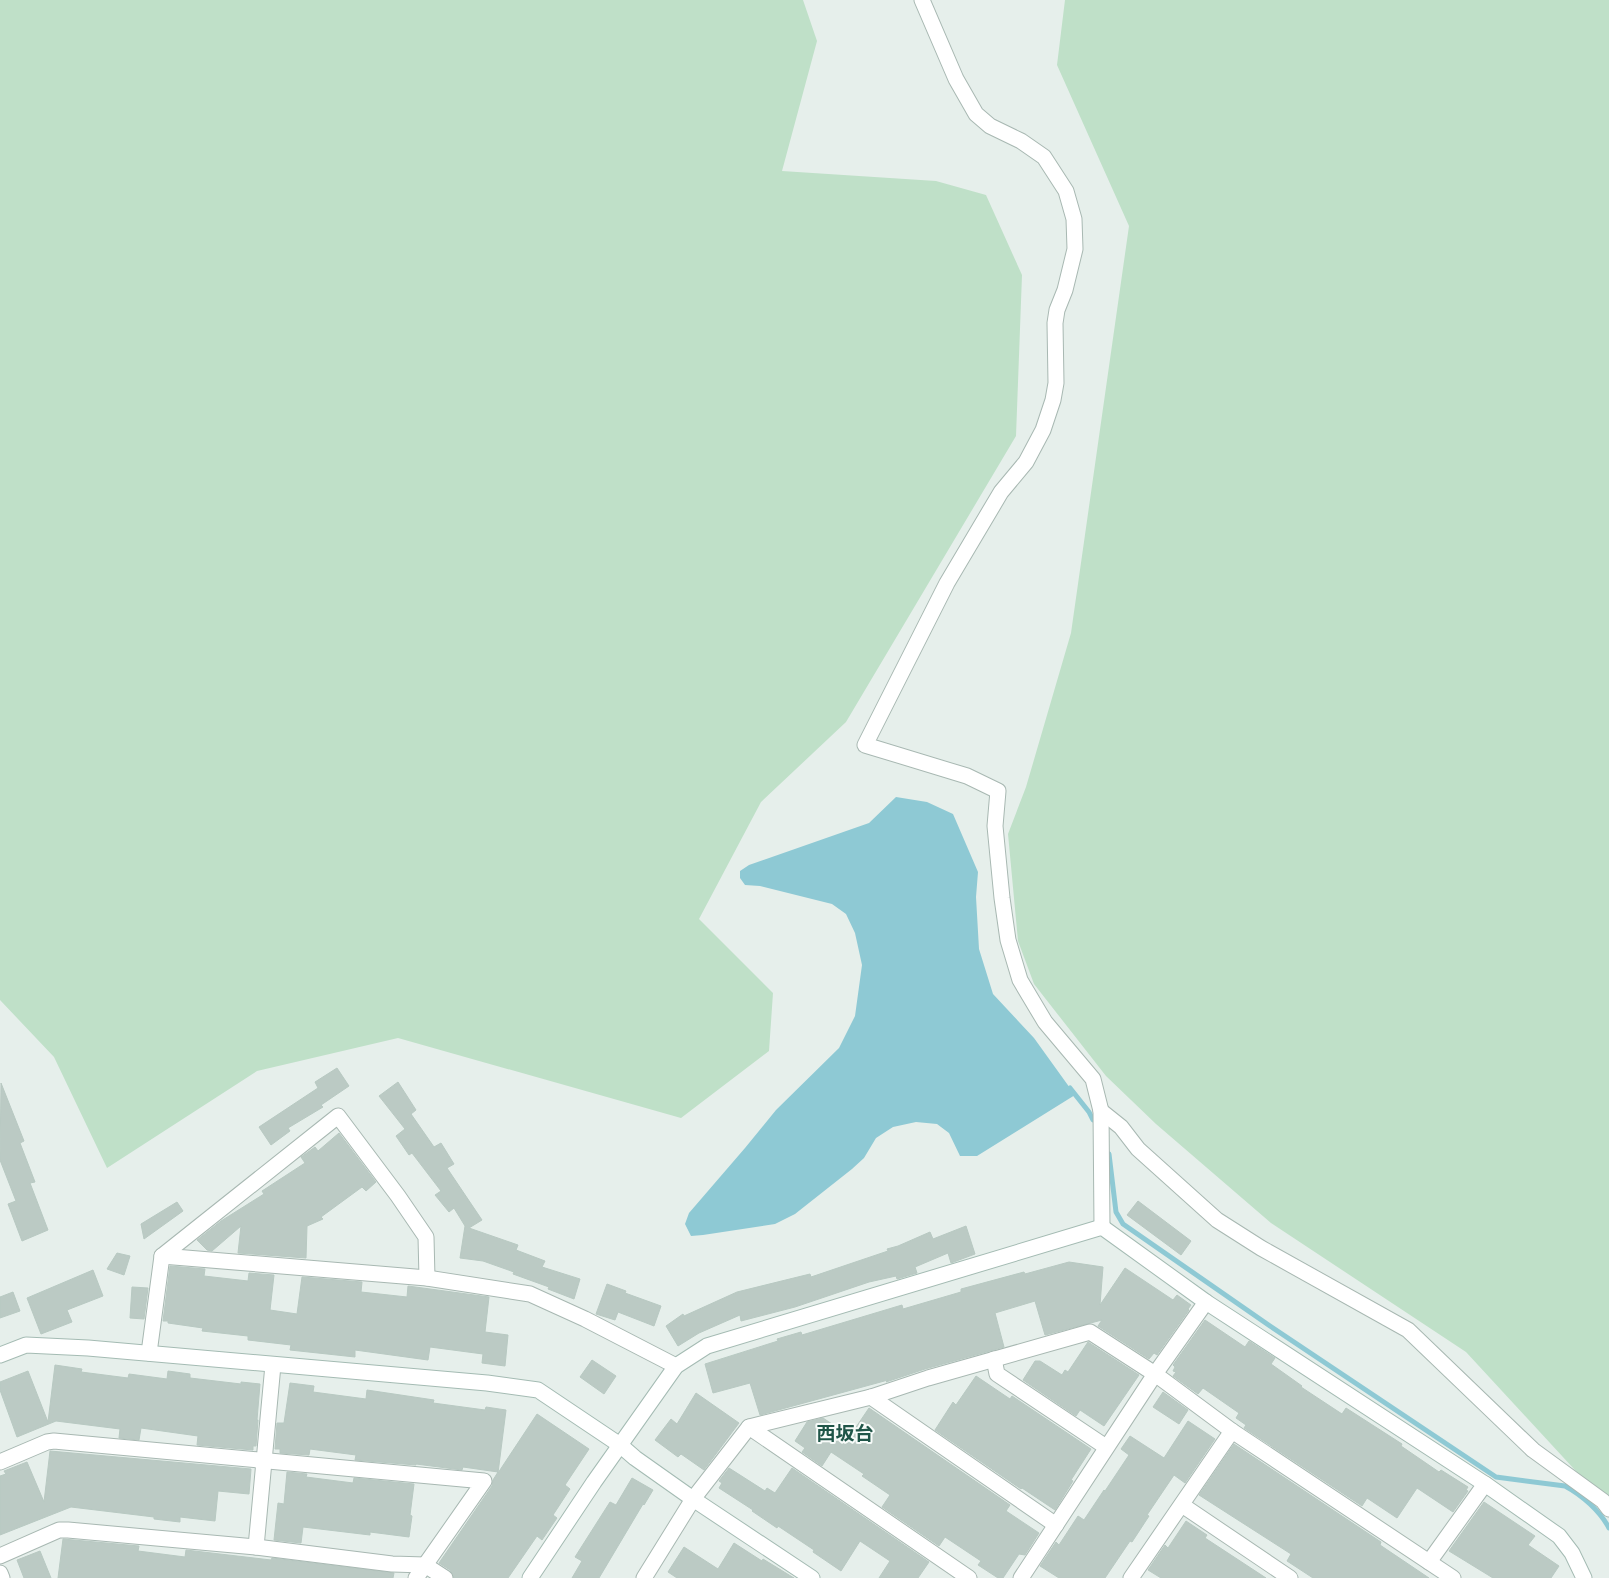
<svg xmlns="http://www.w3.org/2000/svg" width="1609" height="1578" viewBox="0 0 1609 1578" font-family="Poppins,'Noto Sans JP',sans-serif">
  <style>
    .green { fill: #bfe0c8 }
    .water { fill: #8ec9d4 }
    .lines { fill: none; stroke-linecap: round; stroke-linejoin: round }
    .stream { stroke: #8ec9d4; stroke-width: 5 }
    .building { fill: #bbcac4; stroke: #b8c9c2 }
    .street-casing { stroke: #a8b8b2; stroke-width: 17 }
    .secondary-casing { stroke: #a4bbb3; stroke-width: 17 }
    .street { stroke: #fff; stroke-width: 15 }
    .secondary { stroke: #fff; stroke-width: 15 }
    .labels { text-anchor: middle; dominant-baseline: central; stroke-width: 4; stroke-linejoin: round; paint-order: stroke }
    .quarter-label { font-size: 19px; font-weight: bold; fill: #1f5548; stroke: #f7fbf9 }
  </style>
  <rect width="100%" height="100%" fill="#e6efeb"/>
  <g class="green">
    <path d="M 0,0 L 803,0 L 817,41 L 782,171 L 936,181 L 986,195 L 1022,275 L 1016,436 L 846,722 L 761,802 L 699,919 L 773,993 L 769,1051 L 681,1118 L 398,1038 L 257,1071 L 107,1168 L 54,1057 L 0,1000 Z"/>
    <path d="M 1065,0 L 1609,0 L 1609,1507 L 1466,1352 L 1271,1223 L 1156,1124 L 1106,1076 L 1034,984 L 1018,941 L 1008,834 L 1026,787 L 1071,633 L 1129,226 L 1057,65 Z"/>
  </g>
  <path class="water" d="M 896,797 L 927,802 L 953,814 L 978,872 L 976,897 L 979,949 L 993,994 L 1034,1038 L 1075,1095 L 977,1156 L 960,1156 L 949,1133 L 937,1124 L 916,1122 L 893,1127 L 876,1138 L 864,1158 L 852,1169 L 795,1214 L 775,1224 L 703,1235 L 691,1236 L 685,1224 L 689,1213 L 745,1148 L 776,1110 L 839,1048 L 855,1016 L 862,965 L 855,933 L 846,914 L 832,904 L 760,886 L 745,885 L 740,878 L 740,871 L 749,865 L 869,823 Z"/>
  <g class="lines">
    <g class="stream">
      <path d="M 1070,1088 L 1089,1112 L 1093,1120"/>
      <path d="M 1109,1154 L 1116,1212 L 1123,1224 L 1270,1326 L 1496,1477 L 1565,1486 C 1582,1495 1600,1511 1609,1528"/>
    </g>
  </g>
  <g class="building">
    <path d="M 337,1068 L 349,1086 L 321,1105 L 323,1107 L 288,1128 L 290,1131 L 271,1145 L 259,1127 L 318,1088 L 315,1082 Z"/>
    <path d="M 398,1082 L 416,1110 L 411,1114 L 434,1147 L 441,1143 L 454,1164 L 447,1168 L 482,1220 L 469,1228 L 518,1245 L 516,1250 L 545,1261 L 542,1267 L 580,1279 L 574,1299 L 548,1289 L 549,1287 L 513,1274 L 514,1272 L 483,1261 L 460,1258 L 465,1226 L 454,1208 L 449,1212 L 435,1195 L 441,1191 L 412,1153 L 409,1155 L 396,1136 L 405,1129 L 379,1096 Z"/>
    <path d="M 1,1083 L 24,1141 L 20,1143 L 35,1182 L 30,1183 L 48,1230 L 22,1241 L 8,1204 L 16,1201 L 0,1160 Z"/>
    <path d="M 339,1133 L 376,1182 L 366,1191 L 362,1187 L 321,1217 L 323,1219 L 307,1226 L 306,1258 L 238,1253 L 241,1226 L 212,1251 L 207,1250 L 197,1240 L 221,1221 L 264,1194 L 262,1191 L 305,1163 L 301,1157 L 315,1147 L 318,1151 Z"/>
    <path d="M 1138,1201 L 1191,1241 L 1181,1255 L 1127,1215 Z"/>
    <path d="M 177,1202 L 183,1211 L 144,1239 L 141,1224 Z"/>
    <path d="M 966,1226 L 975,1254 L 951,1263 L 948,1253 L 915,1267 L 917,1273 L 897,1279 L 896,1276 L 869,1282 L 795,1307 L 741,1321 L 740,1315 L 699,1333 L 678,1346 L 666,1326 L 683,1314 L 684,1316 L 737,1292 L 810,1274 L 811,1277 L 888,1251 L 887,1249 L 898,1246 L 930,1232 L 933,1239 Z"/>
    <path d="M 117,1253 L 130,1256 L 124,1275 L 107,1269 Z"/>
    <path d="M 1069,1262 L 1103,1267 L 1100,1305 L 1125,1268 L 1173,1300 L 1177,1295 L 1191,1305 L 1188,1309 L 1189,1310 L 1157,1355 L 1154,1353 L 1149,1359 L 1098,1326 L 1102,1320 L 1045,1335 L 1035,1301 L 995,1313 L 1004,1347 L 925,1369 L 886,1382 L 888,1380 L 760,1415 L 750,1383 L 713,1393 L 705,1364 L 778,1341 L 777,1339 L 801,1332 L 802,1335 L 902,1305 L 903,1309 L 961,1292 L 961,1289 L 1024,1272 L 1025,1274 Z"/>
    <path d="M 170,1266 L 205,1269 L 204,1276 L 248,1281 L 249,1273 L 274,1275 L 270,1310 L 297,1314 L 302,1277 L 362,1282 L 361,1292 L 407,1297 L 408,1286 L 489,1297 L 485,1332 L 508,1335 L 505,1366 L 482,1363 L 483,1354 L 430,1347 L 428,1360 L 355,1350 L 355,1357 L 290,1350 L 291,1345 L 248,1340 L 248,1336 L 202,1331 L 203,1328 L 168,1323 L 168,1321 L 163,1321 Z"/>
    <path d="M 93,1270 L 103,1296 L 67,1310 L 72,1322 L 41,1334 L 27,1298 Z"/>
    <path d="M 607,1284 L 626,1291 L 625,1293 L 661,1306 L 654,1326 L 618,1312 L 615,1320 L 596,1314 Z"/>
    <path d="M 132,1287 L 148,1288 L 144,1319 L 130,1318 Z"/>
    <path d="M 13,1292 L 20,1311 L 0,1318 L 0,1297 Z"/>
    <path d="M 1205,1320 L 1245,1347 L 1249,1341 L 1275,1358 L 1271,1364 L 1302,1386 L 1301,1387 L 1342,1414 L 1346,1408 L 1402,1444 L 1401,1446 L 1439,1472 L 1441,1470 L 1468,1487 L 1466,1490 L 1468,1491 L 1453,1512 L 1417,1488 L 1397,1518 L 1367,1498 L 1362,1506 L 1244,1428 L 1246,1425 L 1236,1418 L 1239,1413 L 1203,1388 L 1198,1394 L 1173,1376 L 1176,1372 L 1173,1371 L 1175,1367 L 1173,1365 Z"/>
    <path d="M 1088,1342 L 1139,1375 L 1104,1426 L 1080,1410 L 1076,1416 L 1023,1380 L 1035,1361 L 1040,1361 L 1062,1375 L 1065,1370 L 1068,1372 Z"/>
    <path d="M 592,1360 L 616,1376 L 604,1394 L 580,1377 Z"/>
    <path d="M 55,1365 L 82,1369 L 81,1372 L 128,1378 L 129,1374 L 167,1379 L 168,1371 L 190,1374 L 190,1378 L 241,1384 L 241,1382 L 260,1384 L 257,1420 L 258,1420 L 256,1446 L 253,1446 L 253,1450 L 197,1445 L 198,1436 L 141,1428 L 139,1440 L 119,1438 L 120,1429 L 56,1421 L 17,1437 L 0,1390 L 0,1382 L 28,1371 L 48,1422 Z"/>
    <path d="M 976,1376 L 1010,1399 L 1012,1396 L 1091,1449 L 1071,1480 L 1073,1481 L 1055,1510 L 1022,1488 L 1021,1489 L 935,1430 L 953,1402 L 956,1405 Z"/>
    <path d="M 290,1383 L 314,1386 L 313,1392 L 366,1399 L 367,1390 L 434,1400 L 433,1403 L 485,1410 L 486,1407 L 506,1410 L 498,1473 L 537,1414 L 589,1449 L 565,1485 L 570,1489 L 553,1515 L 557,1518 L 542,1540 L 537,1536 L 508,1578 L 454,1578 L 450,1570 L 439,1563 L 492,1486 L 493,1480 L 498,1472 L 463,1467 L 462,1470 L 416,1464 L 416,1465 L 355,1460 L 356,1455 L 310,1449 L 309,1455 L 280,1453 L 280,1449 L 275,1449 L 277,1423 L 284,1423 Z"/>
    <path d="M 1163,1392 L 1188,1410 L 1179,1424 L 1153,1407 Z"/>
    <path d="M 696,1393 L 739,1423 L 704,1470 L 681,1454 L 678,1457 L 655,1440 L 671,1419 L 677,1424 Z"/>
    <path d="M 869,1408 L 1010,1505 L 1006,1511 L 1039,1533 L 1025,1555 L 1019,1554 L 1003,1578 L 998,1578 L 978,1565 L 981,1561 L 945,1537 L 939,1546 L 882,1507 L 890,1495 L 862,1476 L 864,1474 L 831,1452 L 822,1466 L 802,1452 L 805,1448 L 795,1441 L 807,1422 L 823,1418 L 850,1436 Z"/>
    <path d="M 1188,1421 L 1215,1439 L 1185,1483 L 1174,1475 L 1147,1515 L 1149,1516 L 1132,1542 L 1130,1541 L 1105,1578 L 1059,1578 L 1040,1566 L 1056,1542 L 1059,1545 L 1078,1516 L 1084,1520 L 1104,1490 L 1105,1491 L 1129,1455 L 1121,1449 L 1130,1436 L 1164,1458 Z"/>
    <path d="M 1234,1444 L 1381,1542 L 1380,1545 L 1429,1578 L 1313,1578 L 1287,1561 L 1291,1554 L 1199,1495 Z"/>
    <path d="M 50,1451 L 251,1469 L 249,1494 L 218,1491 L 215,1521 L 180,1517 L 180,1522 L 154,1519 L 154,1517 L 71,1507 L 0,1535 L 0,1476 L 6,1474 L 4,1471 L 27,1462 L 44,1502 Z"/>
    <path d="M 729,1468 L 765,1491 L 767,1488 L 775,1493 L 792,1468 L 929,1562 L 918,1578 L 879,1578 L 890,1561 L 860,1541 L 841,1571 L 813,1552 L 814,1550 L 778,1526 L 777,1528 L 752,1511 L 753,1510 L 719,1488 L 722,1483 L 719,1481 Z"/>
    <path d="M 287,1472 L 307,1474 L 306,1477 L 353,1483 L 354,1478 L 414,1484 L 410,1515 L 412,1516 L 409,1537 L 370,1532 L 370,1535 L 303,1527 L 301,1543 L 274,1540 L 278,1503 L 284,1504 Z"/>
    <path d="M 632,1478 L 653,1490 L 644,1505 L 643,1504 L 599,1578 L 572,1578 L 582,1561 L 575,1557 L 610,1502 L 616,1505 Z"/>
    <path d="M 1484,1502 L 1535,1536 L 1528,1545 L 1559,1566 L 1551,1578 L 1493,1578 L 1449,1551 Z"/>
    <path d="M 1186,1521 L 1207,1535 L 1205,1538 L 1266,1578 L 1161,1578 L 1148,1570 L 1165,1545 L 1168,1548 Z"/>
    <path d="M 63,1539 L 139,1546 L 138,1551 L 185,1557 L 186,1550 L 271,1560 L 272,1558 L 394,1573 L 393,1578 L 58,1578 Z"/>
    <path d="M 734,1543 L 762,1561 L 763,1559 L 794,1578 L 677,1578 L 668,1572 L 684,1547 L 718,1569 Z"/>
    <path d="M 40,1551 L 51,1578 L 24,1578 L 17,1560 Z"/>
  </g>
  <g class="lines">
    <defs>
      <g id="street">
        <path d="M 922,0 L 956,79 L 976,114 L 990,126 L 1021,141 L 1044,157 L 1066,191 L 1074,219 L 1075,249 L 1065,290 L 1057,310 L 1055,323 L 1056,383 L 1053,400 L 1043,430 L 1026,462 L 1001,492 L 947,583 L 865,745 L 967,776 L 998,791 L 995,826 L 1002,898 L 1008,940 L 1020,980 L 1045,1022 L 1093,1079 L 1101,1111 L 1102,1227"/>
        <path d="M 1101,1111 L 1121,1127 L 1138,1149 L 1217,1220 L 1261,1248 L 1408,1330 L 1533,1450 L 1603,1501 L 1609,1509"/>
        <path d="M 162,1256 L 427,1278 L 530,1294 L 585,1319 L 676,1366"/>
        <path d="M 149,1353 L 162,1256 L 338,1116 L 398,1196 L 426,1237 L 427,1278"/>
        <path d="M 994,1359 L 997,1374 L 1106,1447"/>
        <path d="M 871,1397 L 1056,1525"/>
        <path d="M 749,1427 L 969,1578"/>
        <path d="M 0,1462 L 47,1442 L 54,1441 L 484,1481 L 416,1578"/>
        <path d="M 1182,1505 L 1290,1578"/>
        <path d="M 256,1547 L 273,1365"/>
        <path d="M 0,1556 L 59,1530 L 68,1530 L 256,1547 L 392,1564 L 425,1565 L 445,1578"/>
        <path d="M 1429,1562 L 1485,1484"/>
        <path d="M 0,1573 L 2,1578"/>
        <path d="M 644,1578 L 693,1499 L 749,1427 L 871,1397 L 928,1378 L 1090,1332 L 1155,1374 L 1232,1431 L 1453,1578"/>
        <path d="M 1021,1578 L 1155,1374 L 1206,1302"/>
        <path d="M 1131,1578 L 1232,1431"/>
      </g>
      <g id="secondary">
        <path d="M 0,1355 L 26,1345 L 88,1348 L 487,1383 L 538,1390 L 620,1445 L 635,1458 L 693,1499 L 812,1578"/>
        <path d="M 530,1578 L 594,1482 L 676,1366 L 707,1346 L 1102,1227 L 1206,1302 L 1485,1484 L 1559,1536 L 1572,1553 L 1584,1578"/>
      </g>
    </defs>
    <use href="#street" class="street-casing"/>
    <use href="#secondary" class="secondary-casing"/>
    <use href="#street" class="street"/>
    <use href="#secondary" class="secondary"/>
  </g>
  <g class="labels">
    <g class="quarter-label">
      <text x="845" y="1433">西坂台</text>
    </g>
  </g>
</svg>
